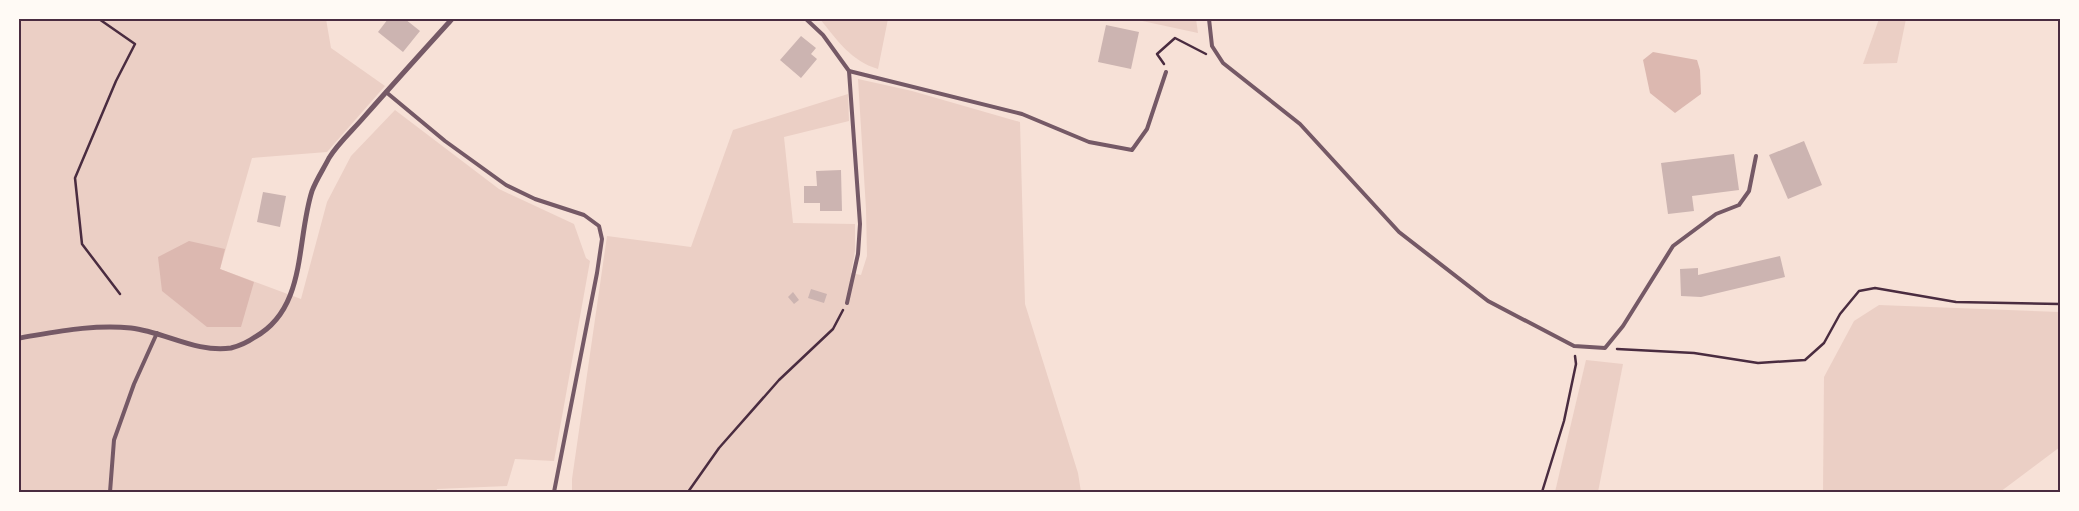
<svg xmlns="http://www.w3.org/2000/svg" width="2079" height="511" viewBox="0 0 2079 511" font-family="'Sofia Sans Condensed',sans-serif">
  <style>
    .green { fill: #ebcfc5 }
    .water { fill: #dcb8b0 }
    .building { fill: #ccb4b1 }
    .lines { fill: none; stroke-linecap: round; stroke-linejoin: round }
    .path { stroke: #4a2c40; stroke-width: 2.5 }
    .service { stroke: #755966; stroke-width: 4 }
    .minor { stroke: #755966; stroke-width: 5 }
    .neatline { fill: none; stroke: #4a2c40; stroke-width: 2 }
  </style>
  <rect width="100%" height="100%" fill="#f7e1d7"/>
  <g class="green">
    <path d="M 19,19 L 326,19 L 331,48 L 385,86 L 327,152 L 252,158 L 220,269 L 301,299 L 327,202 L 351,156 L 395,110 L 499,189 L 574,224 L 586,258 L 590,261 L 554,461 L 515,459 L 507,486 L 437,489 L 436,492 L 19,492 Z"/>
    <path d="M 820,19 L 888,19 L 878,69 C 851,61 837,40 820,19 Z"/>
    <path d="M 1133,19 L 1196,19 L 1198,33 Z"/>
    <path d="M 1879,19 L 1906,19 L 1897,63 L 1863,64 Z"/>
    <path d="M 858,79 L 912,91 L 1020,122 L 1025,304 L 1078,473 L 1081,492 L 572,492 L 572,479 L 607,236 L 691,247 L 733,130 L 848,94 L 849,121 L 784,137 L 793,223 L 855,224 L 855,251 L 851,273 L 861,275 L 867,256 L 866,209 Z"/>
    <path d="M 1879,305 L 2060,312 L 2060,447 L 2000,492 L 1823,492 L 1824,377 L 1854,321 Z"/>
    <path d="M 1586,360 L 1623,364 L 1598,492 L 1555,492 Z"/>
  </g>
  <g class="water">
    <path d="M 1653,52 L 1697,60 L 1700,70 L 1701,94 L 1675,113 L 1650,93 L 1643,60 Z"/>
    <path d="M 189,241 L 225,249 L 220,269 L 254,282 L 241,327 L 207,327 L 162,291 L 158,257 Z"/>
  </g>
  <g class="building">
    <path d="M 388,19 L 405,19 L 420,31 L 403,52 L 378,32 Z"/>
    <path d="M 1106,25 L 1139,32 L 1131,69 L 1098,62 Z"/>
    <path d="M 801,36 L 816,48 L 811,54 L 817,59 L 801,78 L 780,60 Z"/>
    <path d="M 1804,141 L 1822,185 L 1788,199 L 1769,155 Z"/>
    <path d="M 1734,154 L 1739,190 L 1692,196 L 1694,211 L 1668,214 L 1661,163 Z"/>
    <path d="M 841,170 L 842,211 L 820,211 L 820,203 L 804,203 L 804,186 L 817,186 L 816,171 Z"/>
    <path d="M 263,192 L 286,196 L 280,227 L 257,222 Z"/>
    <path d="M 1780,256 L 1785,277 L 1701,297 L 1681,296 L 1680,269 L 1698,268 L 1698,275 Z"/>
    <path d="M 811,289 L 827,294 L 824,303 L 808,298 Z"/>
    <path d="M 793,292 L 799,300 L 794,304 L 788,297 Z"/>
  </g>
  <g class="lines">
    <g class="path">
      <path d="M 99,19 L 135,44 L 116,81 L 75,178 L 82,244 L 120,294"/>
      <path d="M 1164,64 L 1157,54 L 1175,38 L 1206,54"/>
      <path d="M 1617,349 L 1694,353 L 1758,363 L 1805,360 L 1824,343 L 1840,314 L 1859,291 L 1875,288 L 1956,302 L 2060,304"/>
      <path d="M 688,492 L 719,448 L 779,380 L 833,329 L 843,310"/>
      <path d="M 1542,492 L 1564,421 L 1576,364 L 1575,356"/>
    </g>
    <g class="service">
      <path d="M 806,19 L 823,35 L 849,71 L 1022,114 L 1089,142 L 1132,150 L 1147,129 L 1166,72"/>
      <path d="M 1209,19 L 1212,46 L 1223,63 L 1300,124 L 1399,232 L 1488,301 L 1574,346 L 1605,348 L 1623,326 L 1673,246 L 1716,214 L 1739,205 L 1749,191 L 1756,156"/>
      <path d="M 386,92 L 445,141 L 506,185 L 535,199 L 584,215 L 599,226 L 602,239 L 597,273 L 554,492"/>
      <path d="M 847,303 L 858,254 L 860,224 L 849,71"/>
      <path d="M 110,492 L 114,440 L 134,384 L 157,333"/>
    </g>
    <path class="minor" d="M 19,338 C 56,332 93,324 131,328 C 165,332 196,353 231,348 C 239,346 248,342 255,337 C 307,308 296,241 312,191 C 316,180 324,168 329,158 C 338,143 353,130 364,117 C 393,84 423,51 452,19"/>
  </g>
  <rect width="2079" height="511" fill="none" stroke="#fffaf5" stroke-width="40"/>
  <rect x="20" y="20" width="2039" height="471" class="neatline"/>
</svg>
